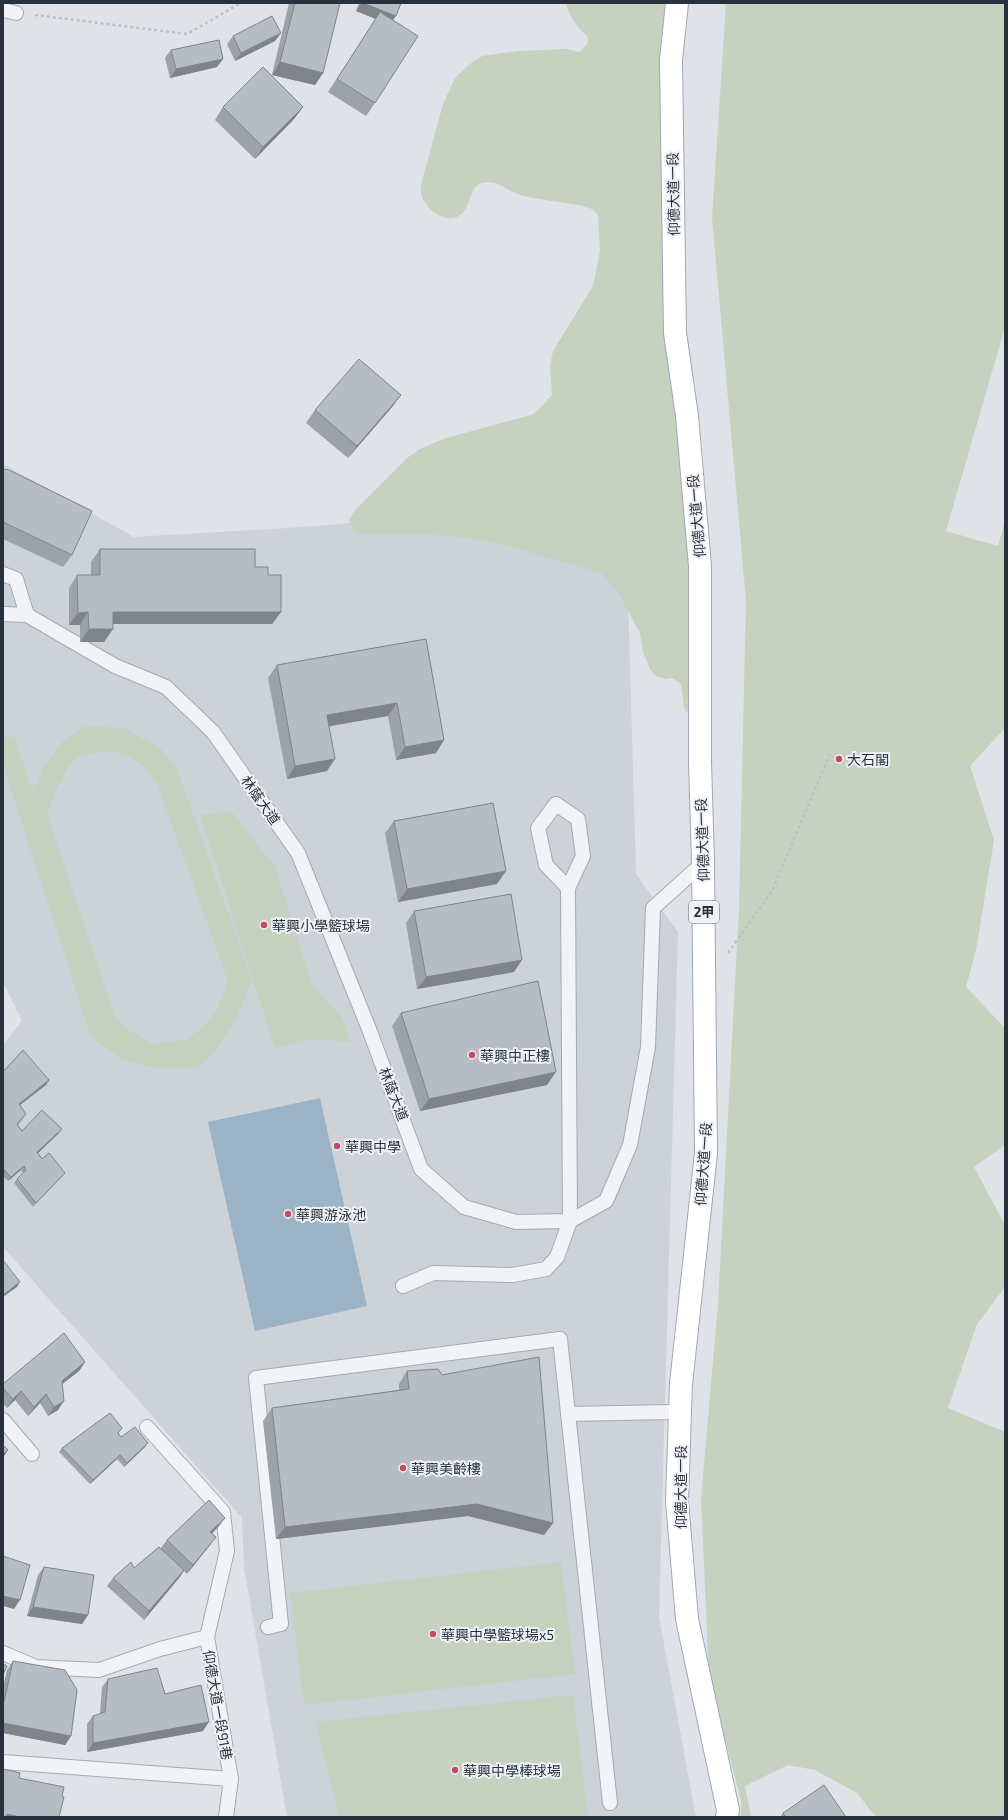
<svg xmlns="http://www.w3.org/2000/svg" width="1008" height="1820" viewBox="0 0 1008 1820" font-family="'Exo 2','Noto Sans TC',sans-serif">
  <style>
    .built { fill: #cdd2d9 }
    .green { fill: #c6d1c0; fill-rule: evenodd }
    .water { fill: #9cb2c5 }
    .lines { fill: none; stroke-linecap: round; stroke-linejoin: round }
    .lane-casing { stroke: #a5aab1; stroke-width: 16 }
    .primary-casing { stroke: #9fa8b2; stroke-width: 24 }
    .path { stroke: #bdc1c6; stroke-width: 2.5; stroke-dasharray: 3 3; stroke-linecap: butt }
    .lane { stroke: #f1f3f6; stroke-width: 14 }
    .primary { stroke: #fff; stroke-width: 22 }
    .wall { fill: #9da2a9 }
    .shaded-wall { fill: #7f8489 }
    .building { fill: #b6bcc4; stroke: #7f8489 }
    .poi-dot { fill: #c54b65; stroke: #eef1f5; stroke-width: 1.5 }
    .labels { text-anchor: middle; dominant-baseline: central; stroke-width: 4; stroke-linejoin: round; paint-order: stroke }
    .shield { fill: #eef1f5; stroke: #646b74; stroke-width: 1 }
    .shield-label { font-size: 13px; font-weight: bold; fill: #29313d }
    .street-label { font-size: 14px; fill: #29313d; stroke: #eef1f5 }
    .poi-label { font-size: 14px; fill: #29313d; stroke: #eef1f5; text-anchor: start }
  </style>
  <rect width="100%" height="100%" fill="#dfe3e7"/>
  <path class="built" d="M 3,465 L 7,466 L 134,537 L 288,528 L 452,515 L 627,560 L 636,874 L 678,932 L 659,1617 L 696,1817 L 287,1817 L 244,1567 L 242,1518 L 3,1247 L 3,1045 L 22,1021 L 3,982 Z"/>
  <g class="green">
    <path d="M 566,3 L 671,3 L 694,552 L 692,711 L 686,712 L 684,708 L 681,684 L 672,678 L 666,679 L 655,676 L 650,669 L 643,652 L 640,633 L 619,594 L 601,573 L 501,544 L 470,538 L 437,535 L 360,534 L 353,530 L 349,520 L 355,510 L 407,458 L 420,449 L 443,439 L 534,414 L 552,395 L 550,366 L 553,351 L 593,286 L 600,251 L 598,215 L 592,209 L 583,206 C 562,202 540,200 520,195 C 510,192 499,182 489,182 C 466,182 474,206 459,216 C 445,224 427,210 422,197 C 421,194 421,189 421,185 L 443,104 L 455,78 L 470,64 L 482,56 L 518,51 L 566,49 L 580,52 L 587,44 L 588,37 C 577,27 569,17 566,3 Z"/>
    <path d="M 726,3 L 1005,3 L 1005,327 L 946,531 L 998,546 L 1005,521 L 1005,728 L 970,766 L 994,840 L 976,950 L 966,987 L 1005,1028 L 1005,1145 L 974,1167 L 1005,1225 L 1005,1287 L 977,1324 L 948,1408 L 1005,1432 L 1005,1817 L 876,1817 L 857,1793 L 815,1770 L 788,1765 L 745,1786 L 751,1817 L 741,1817 L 741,1800 L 709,1678 L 701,1498 L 718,1304 L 739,908 L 746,601 L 712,218 Z"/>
    <path d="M 86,726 L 124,728 L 161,749 L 177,769 L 252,980 L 238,1015 L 217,1049 L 198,1067 L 176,1069 L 147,1067 L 120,1058 L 91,1037 L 3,764 L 3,738 L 14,736 L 33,793 L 44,766 L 64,740 ZM 109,751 C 133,755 144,764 157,783 L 227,978 L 227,986 L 216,1011 L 209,1022 L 186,1040 L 153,1044 L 125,1028 L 115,1017 L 47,814 C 53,799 64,769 76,759 C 84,753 100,752 109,751 Z"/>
    <path d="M 232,812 L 275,867 L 312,984 L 342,1018 L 351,1042 L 308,1039 L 275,1048 L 200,815 Z"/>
    <path d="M 561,1562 L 575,1674 L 304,1705 L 290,1593 Z"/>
    <path d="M 573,1695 L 588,1817 L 340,1817 L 315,1722 Z"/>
  </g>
  <path class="water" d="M 320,1098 L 367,1306 L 255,1331 L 208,1122 Z"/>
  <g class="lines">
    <defs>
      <g id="lane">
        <path d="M 3,10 L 16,13"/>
        <path d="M 3,574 L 16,579 L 27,615"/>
        <path d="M 3,614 L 27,615 L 115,666 L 166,687 L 213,732 L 298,853 L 369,1029 L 421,1169 L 464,1207 L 516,1222 L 570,1221 L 606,1201 L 630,1145 L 648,1047 L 653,908 L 703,863"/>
        <path d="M 556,804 L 578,819 L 583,856 L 568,888 L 546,865 L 538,828 Z"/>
        <path d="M 403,1286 L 433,1273 L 513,1275 L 546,1269 L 557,1257 L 570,1221 L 568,888"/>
        <path d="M 568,1414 L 670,1412 L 680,1414"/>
        <path d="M 3,1420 L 32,1454"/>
        <path d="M 147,1427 L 223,1512 L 227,1551 L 207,1637"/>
        <path d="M 268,1627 L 281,1624 L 256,1378 L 560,1339 L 610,1803"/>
        <path d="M 3,1653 L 36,1667 L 99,1670 L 160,1649 L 207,1637 L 231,1779 L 226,1817"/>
        <path d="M 3,1762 L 231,1779"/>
      </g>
      <path id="primary" d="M 677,3 L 671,60 L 675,333 L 687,416 L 700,566 L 700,762 L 703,863 L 706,1153 L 681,1384 L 677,1501 L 687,1619 L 728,1810 L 727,1817"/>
    </defs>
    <use href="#lane" class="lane-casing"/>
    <use href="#primary" class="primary-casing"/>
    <g class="path">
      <path d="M 35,15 L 187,34 L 241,3"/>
      <path d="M 728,953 L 772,891 L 830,754"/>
    </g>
    <use href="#lane" class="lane"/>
    <use href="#primary" class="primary"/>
  </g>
  <g class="wall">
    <path d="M 289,3 L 340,3 L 323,73 L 315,85 L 272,75 Z"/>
    <path d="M 359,3 L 401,3 L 393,20 L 375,103 L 366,116 L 328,92 L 376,19 L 356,11 Z"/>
    <path d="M 281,33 L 275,41 L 235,61 L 227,44 L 233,36 Z"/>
    <path d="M 171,50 L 217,67 L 170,78 L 165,58 Z"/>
    <path d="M 223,107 L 303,107 L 294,119 L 255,159 L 215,120 Z"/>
    <path d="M 401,395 L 392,407 L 348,458 L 306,423 L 315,410 Z"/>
    <path d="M 3,469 L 72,555 L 63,567 L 3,539 Z"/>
    <path d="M 100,549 L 255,567 L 268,575 L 281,612 L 272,624 L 113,624 L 104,642 L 80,642 L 80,625 L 69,625 L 69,588 L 77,575 L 91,575 L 91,562 Z"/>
    <path d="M 426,639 L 444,740 L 436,753 L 396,760 L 388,716 L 329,726 L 327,771 L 287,779 L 268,678 L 277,665 Z"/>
    <path d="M 394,821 L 497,884 L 398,902 L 385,833 Z"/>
    <path d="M 414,911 L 514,972 L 417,989 L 406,923 Z"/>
    <path d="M 401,1013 L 547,1085 L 420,1111 L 392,1026 Z"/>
    <path d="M 3,1072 L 49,1080 L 46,1085 L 20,1105 L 26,1114 L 18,1125 L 22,1131 L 59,1133 L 38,1153 L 42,1159 L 61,1177 L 33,1207 L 14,1183 L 17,1179 L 23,1173 L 21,1170 L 8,1181 L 3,1176 Z"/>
    <path d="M 85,1362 L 79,1371 L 62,1384 L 58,1410 L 48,1416 L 40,1403 L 28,1416 L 15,1400 L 7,1408 L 3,1403 L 3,1384 Z"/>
    <path d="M 407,1371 L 553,1523 L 544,1535 L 468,1516 L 276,1539 L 263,1421 L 272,1408 L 399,1390 L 399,1384 Z"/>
    <path d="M 118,1433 L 121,1437 L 148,1443 L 145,1447 L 124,1467 L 117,1459 L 90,1484 L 59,1452 L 62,1448 Z"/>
    <path d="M 219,1526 L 212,1534 L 210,1545 L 187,1574 L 184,1571 L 179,1578 L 144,1620 L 107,1586 L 113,1578 L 134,1568 L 161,1548 L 167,1540 Z"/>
    <path d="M 44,1567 L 88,1615 L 82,1624 L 27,1616 L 38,1575 Z"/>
    <path d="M 13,1661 L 71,1736 L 65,1745 L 3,1733 L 3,1687 L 7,1670 Z"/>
    <path d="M 108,1679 L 165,1694 L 203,1731 L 87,1752 L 87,1724 L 93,1716 L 100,1714 L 102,1687 Z"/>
    <path d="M 783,1813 L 846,1817 L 780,1817 Z"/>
  </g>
  <g class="shaded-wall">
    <path d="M 362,3 L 363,3 L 396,16 L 390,24 L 380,12 L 376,19 L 356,11 Z"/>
    <path d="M 281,33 L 275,41 L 235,61 L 241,53 Z"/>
    <path d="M 223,59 L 217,67 L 170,78 L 176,69 Z"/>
    <path d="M 280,62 L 323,73 L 315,85 L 272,75 Z"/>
    <path d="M 303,107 L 294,119 L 255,159 L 263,147 Z"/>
    <path d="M 401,395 L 392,407 L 348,458 L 357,446 Z"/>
    <path d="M 88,612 L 80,625 L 69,625 L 78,613 Z"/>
    <path d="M 113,612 L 281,612 L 272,624 L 104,624 Z"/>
    <path d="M 89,629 L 113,629 L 104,642 L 80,642 Z"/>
    <path d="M 397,703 L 388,716 L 319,728 L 327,715 Z"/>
    <path d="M 444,740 L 436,753 L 396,760 L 405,747 Z"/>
    <path d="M 335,759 L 327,771 L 287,779 L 295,766 Z"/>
    <path d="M 506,871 L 497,884 L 398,902 L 407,889 Z"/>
    <path d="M 522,960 L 514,972 L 417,989 L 426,977 Z"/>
    <path d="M 556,1072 L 547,1085 L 420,1111 L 429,1099 Z"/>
    <path d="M 49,1080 L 46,1085 L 16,1108 L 19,1104 Z"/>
    <path d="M 62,1129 L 59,1133 L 34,1157 L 37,1152 Z"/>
    <path d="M 24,1166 L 21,1170 L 8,1181 L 11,1177 Z"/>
    <path d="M 20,1282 L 17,1287 L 3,1297 L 3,1295 Z"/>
    <path d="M 85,1362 L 79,1371 L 56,1389 L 62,1381 Z"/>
    <path d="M 21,1391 L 15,1400 L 7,1408 L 13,1399 Z"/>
    <path d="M 46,1394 L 40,1403 L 28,1416 L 34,1407 Z"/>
    <path d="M 64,1401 L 58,1410 L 48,1416 L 54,1407 Z"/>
    <path d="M 148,1443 L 145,1447 L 124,1467 L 127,1463 Z"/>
    <path d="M 8,1450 L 5,1455 L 3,1456 L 3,1454 Z"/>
    <path d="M 120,1455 L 117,1459 L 90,1484 L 93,1480 Z"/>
    <path d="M 477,1504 L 553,1523 L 544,1535 L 468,1516 L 276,1539 L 285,1527 Z"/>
    <path d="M 225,1518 L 219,1526 L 204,1541 L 210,1532 Z"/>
    <path d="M 216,1537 L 210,1545 L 187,1574 L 193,1565 Z"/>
    <path d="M 184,1570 L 179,1578 L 144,1620 L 149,1611 Z"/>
    <path d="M 3,1596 L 20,1600 L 14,1609 L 3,1606 Z"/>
    <path d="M 33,1607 L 88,1615 L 82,1624 L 27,1616 Z"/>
    <path d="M 209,1722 L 203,1731 L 87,1752 L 93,1743 Z"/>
    <path d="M 3,1723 L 71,1736 L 65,1745 L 3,1733 Z"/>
    <path d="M 7,1814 L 20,1817 L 5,1817 Z"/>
  </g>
  <g class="building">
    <path d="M 295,3 L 340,3 L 323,73 L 280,62 Z"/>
    <path d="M 363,3 L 401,3 L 396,16 Z"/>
    <path d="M 380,12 L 418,36 L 375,103 L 337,79 Z"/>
    <path d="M 272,16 L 281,33 L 241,53 L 233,36 Z"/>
    <path d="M 219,40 L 223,59 L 176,69 L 171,50 Z"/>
    <path d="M 263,67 L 303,107 L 263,147 L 223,107 Z"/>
    <path d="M 359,359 L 401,395 L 357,446 L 315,410 Z"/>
    <path d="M 3,469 L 9,470 L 92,511 L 72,555 L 3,522 Z"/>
    <path d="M 100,549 L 255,549 L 255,567 L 268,567 L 268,575 L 281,575 L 281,612 L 113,612 L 113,629 L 89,629 L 88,612 L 78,613 L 77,575 L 100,575 Z"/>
    <path d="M 426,639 L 444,740 L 405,747 L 397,703 L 327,715 L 335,759 L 295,766 L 277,665 Z"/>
    <path d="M 493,803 L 506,871 L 407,889 L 394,821 Z"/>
    <path d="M 511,894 L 522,960 L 426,977 L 414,911 Z"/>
    <path d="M 538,981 L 556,1072 L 429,1099 L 401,1013 Z"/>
    <path d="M 23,1050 L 49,1080 L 19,1104 L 26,1114 L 17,1124 L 22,1131 L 42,1110 L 62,1129 L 37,1152 L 42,1159 L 49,1153 L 65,1173 L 36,1203 L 17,1179 L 26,1170 L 24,1166 L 11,1177 L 3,1169 L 3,1072 Z"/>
    <path d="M 3,1260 L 20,1282 L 3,1295 Z"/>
    <path d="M 64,1333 L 85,1362 L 62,1381 L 64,1401 L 54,1407 L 46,1394 L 34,1407 L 21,1391 L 13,1399 L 3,1388 L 3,1384 Z"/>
    <path d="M 539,1357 L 553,1523 L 477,1504 L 285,1527 L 272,1408 L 409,1389 L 407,1371 L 438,1369 L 442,1375 Z"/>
    <path d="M 110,1413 L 122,1428 L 118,1433 L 121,1437 L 135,1427 L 148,1443 L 127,1463 L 120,1455 L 93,1480 L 62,1448 Z"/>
    <path d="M 3,1445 L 8,1450 L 3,1454 Z"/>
    <path d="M 209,1500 L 225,1518 L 210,1532 L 216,1537 L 193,1565 L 167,1540 Z"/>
    <path d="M 159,1547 L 184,1570 L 149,1611 L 113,1578 L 131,1562 L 134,1568 Z"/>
    <path d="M 3,1556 L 30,1565 L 20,1600 L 3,1596 Z"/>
    <path d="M 44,1567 L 94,1575 L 88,1615 L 33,1607 Z"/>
    <path d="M 13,1661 L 65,1670 L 77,1690 L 71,1736 L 3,1723 L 3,1706 Z"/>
    <path d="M 3,1664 L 7,1666 L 3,1675 Z"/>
    <path d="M 157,1668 L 165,1694 L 201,1685 L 209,1722 L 93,1743 L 93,1716 L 105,1712 L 108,1679 Z"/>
    <path d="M 3,1769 L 20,1773 L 19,1778 L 64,1787 L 62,1796 L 64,1797 L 59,1817 L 20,1817 L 7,1814 L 6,1817 L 3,1817 Z"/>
    <path d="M 824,1785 L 846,1817 L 786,1817 L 783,1813 Z"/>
  </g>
  <g class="poi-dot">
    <circle cx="839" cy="759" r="4"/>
    <circle cx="264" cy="925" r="4"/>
    <circle cx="472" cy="1055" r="4"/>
    <circle cx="337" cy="1146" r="4"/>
    <circle cx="288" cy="1214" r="4"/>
    <circle cx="403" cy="1468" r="4"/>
    <circle cx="433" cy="1634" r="4"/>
    <circle cx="455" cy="1770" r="4"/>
  </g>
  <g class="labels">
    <rect class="shield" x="689" y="901" width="30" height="22" rx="3"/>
    <g class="shield-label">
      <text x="704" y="912">2甲</text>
    </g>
    <g class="street-label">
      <text transform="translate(673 194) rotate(-91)">仰德大道一段</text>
      <text transform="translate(696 516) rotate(-95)">仰德大道一段</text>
      <text transform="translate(261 800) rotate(55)">林蔭大道</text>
      <text transform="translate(702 840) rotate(-92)">仰德大道一段</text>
      <text transform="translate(394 1094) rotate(69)">林蔭大道</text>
      <text transform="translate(703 1164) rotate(-86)">仰德大道一段</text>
      <text transform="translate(680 1487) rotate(-90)">仰德大道一段</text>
      <text transform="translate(218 1705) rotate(80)">仰德大道一段91巷</text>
    </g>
    <g class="poi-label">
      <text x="847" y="759">大石閣</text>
      <text x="272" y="925">華興小學籃球場</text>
      <text x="480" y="1055">華興中正樓</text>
      <text x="345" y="1146">華興中學</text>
      <text x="296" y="1214">華興游泳池</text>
      <text x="411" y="1468">華興美齡樓</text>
      <text x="441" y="1634">華興中學籃球場x5</text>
      <text x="463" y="1770">華興中學棒球場</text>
    </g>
  </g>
  <rect width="1008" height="1820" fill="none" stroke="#29313d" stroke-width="8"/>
</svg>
